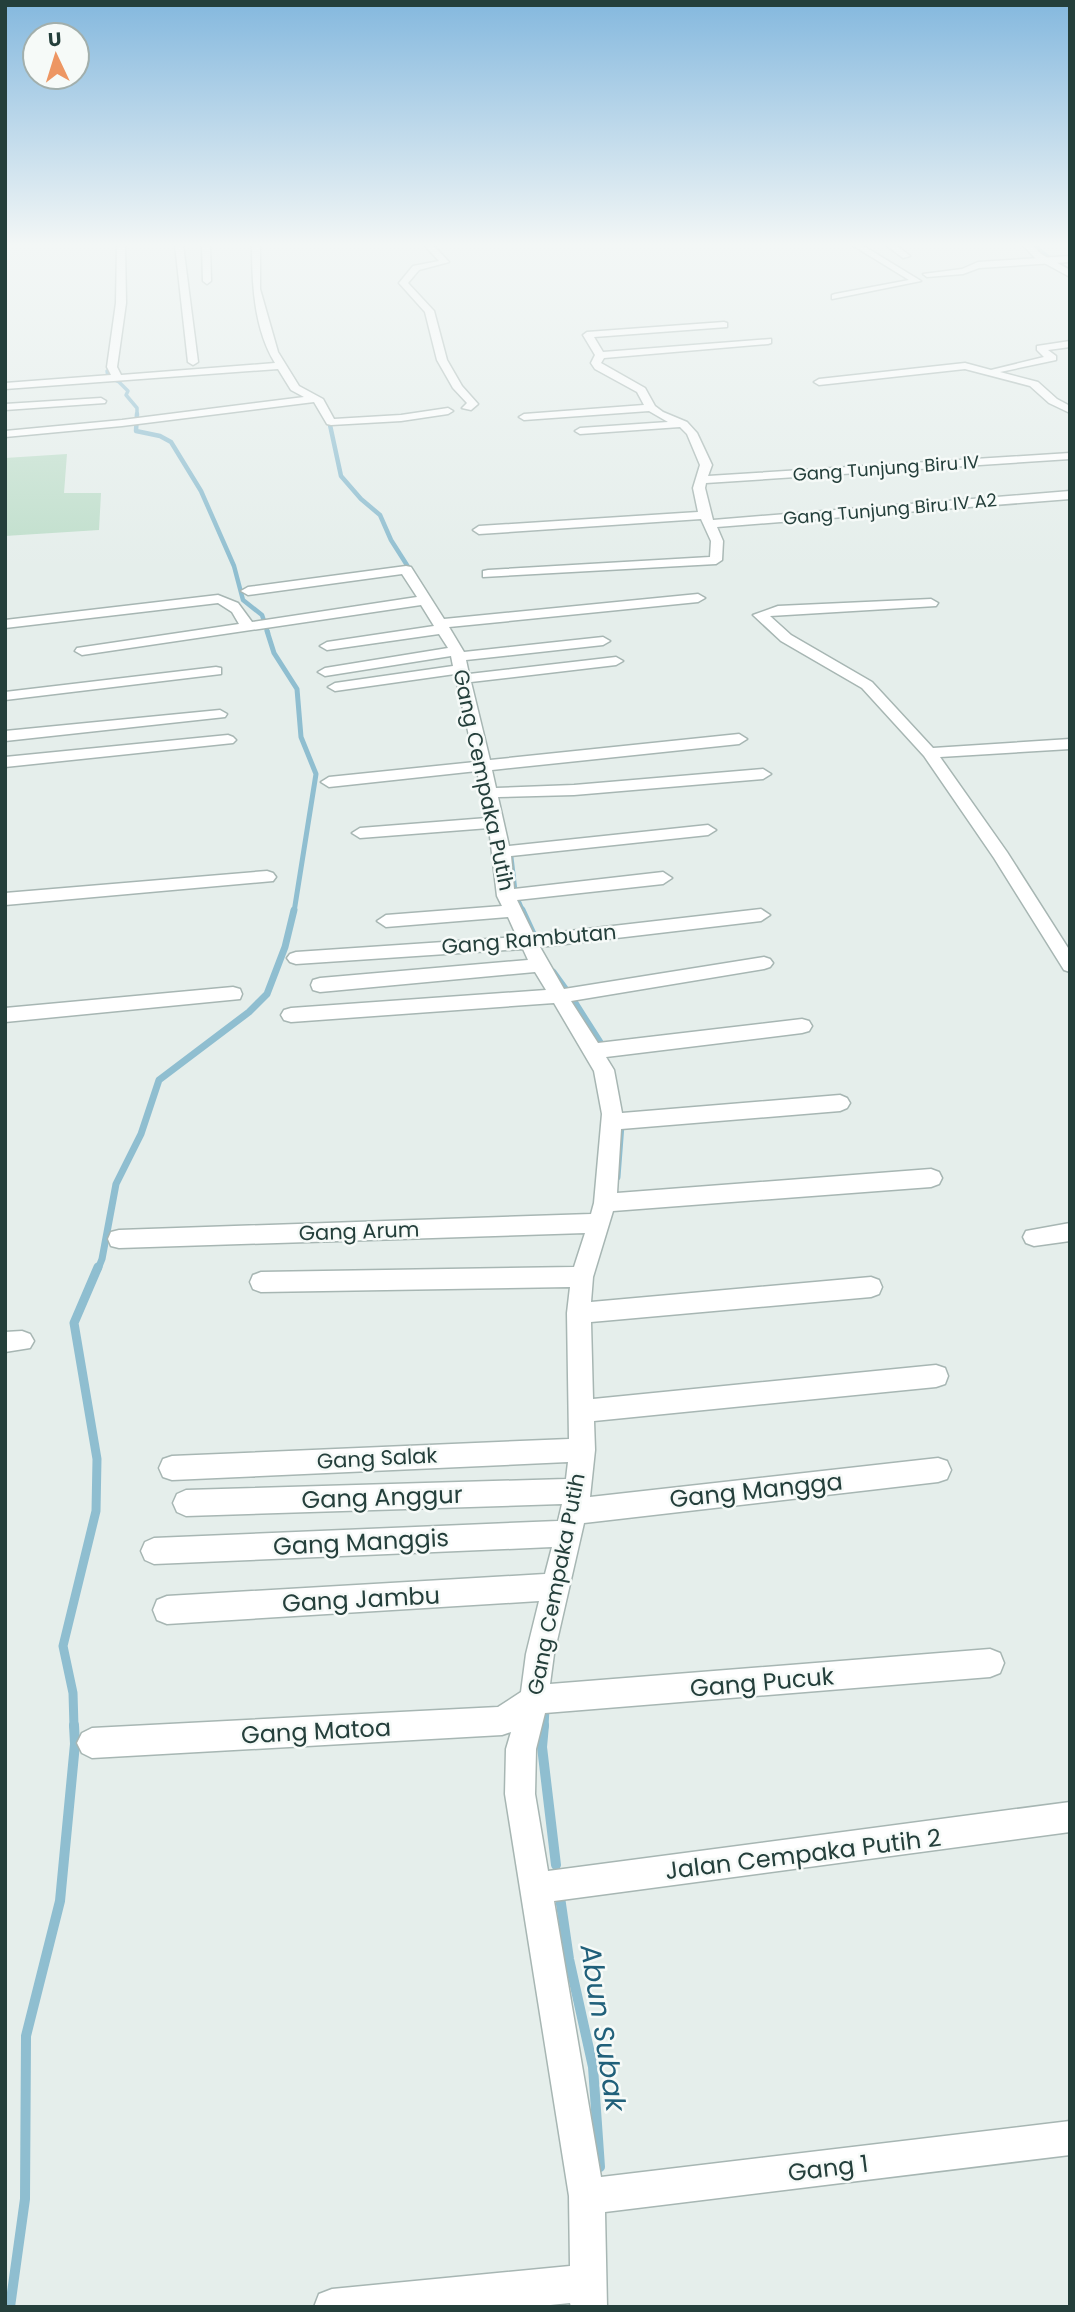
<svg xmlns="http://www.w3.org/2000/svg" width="1075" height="2312" viewBox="0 0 1075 2312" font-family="Poppins,sans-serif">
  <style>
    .green { fill: #bfdecb }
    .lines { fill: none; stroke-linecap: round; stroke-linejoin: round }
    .stream-far5 { stroke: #8fbed0; stroke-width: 3.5 }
    .stream-far4 { stroke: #8fbed0; stroke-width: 4.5 }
    .stream-far3 { stroke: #8fbed0; stroke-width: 5 }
    .stream-far2 { stroke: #8fbed0; stroke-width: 7 }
    .stream-far1 { stroke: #8fbed0; stroke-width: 9 }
    .stream { stroke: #8fbed0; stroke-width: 10 }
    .minor-casing { stroke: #a7b6b3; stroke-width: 3 }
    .tertiary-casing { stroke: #a7b6b3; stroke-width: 3 }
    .minor { fill: #fff; fill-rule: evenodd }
    .tertiary { fill: #fff; fill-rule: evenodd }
    .labels { text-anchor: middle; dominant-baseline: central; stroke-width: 5; stroke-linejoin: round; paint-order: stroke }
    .far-street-label { font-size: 18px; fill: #243f3b; stroke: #f6faf8 }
    .street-label { font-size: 21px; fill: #243f3b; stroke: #f6faf8 }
    .near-street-label { font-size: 24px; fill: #243f3b; stroke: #f6faf8 }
    .near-water-label { font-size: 28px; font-style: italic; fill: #20607a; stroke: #f6faf8 }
  </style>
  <rect width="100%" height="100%" fill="#e5eeeb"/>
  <path class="green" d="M 67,454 L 64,493 L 101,493 L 99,530 L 5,536 L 5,458 Z"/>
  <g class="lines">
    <g class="stream-far5">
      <path d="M 1034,245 L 1051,259"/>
      <path d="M 1056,262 L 1070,270"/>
      <path d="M 107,371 L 108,377 L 119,382 L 128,391 L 126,395 L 137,408 L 137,416"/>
    </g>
    <g class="stream-far4">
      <path d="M 137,414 L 136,431 L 160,436 L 171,442 L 201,491 L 234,566 L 243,600 L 262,615 L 268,633"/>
      <path d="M 330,425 L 341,476 L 361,499 L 380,515 L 391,540 L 412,573"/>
    </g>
    <g class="stream-far3">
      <path d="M 267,631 L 274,653 L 297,689 L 301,737 L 316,774 L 294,912"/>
      <path d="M 511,857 L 515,891"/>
      <path d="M 517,898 L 523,912"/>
    </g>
    <g class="stream-far2">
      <path d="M 522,910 L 534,936"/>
      <path d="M 553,972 L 566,990"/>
      <path d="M 573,1000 L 601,1044"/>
      <path d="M 617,1177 L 621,1125"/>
      <path d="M 98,1269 L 102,1259 L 116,1184 L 141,1134 L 159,1080 L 249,1012 L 267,994 L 285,947 L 294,910"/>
    </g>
    <g class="stream-far1">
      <path d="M 74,1727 L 73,1693 L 63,1646 L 96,1511 L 97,1459 L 74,1323 L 98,1267"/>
      <path d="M 544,1727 L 545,1708"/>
    </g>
    <g class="stream">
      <path d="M 544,1725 L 542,1747 L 556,1865"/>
      <path d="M 560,1897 L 569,1959 L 593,2067 L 600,2167"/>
      <path d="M 10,2307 L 25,2199 L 26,2036 L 60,1901 L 75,1744 L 74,1725"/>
    </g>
    <defs>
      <g id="minor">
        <path d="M 117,245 L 125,245 L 126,303 L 117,367 L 121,375 L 275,363 C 254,329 252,284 252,245 L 260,245 L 260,289 L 278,352 L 299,386 L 323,399 L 334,419 L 401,415 L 448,408 L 453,411 L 448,414 L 401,421 L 331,425 L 327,424 L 314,402 L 122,426 L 5,437 L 5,431 L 122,420 L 304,397 L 291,390 L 278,369 L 5,389 L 5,383 L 111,375 L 107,367 L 116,303 Z"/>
        <path d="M 175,245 L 183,245 L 198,362 L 193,365 L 188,362 Z"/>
        <path d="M 202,245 L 210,245 L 211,281 L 207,284 L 203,281 Z"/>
        <path d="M 424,245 L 433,245 L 449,262 L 419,270 L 408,283 L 434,311 L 447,360 L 462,386 L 478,404 L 471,410 L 462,408 L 467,403 L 453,388 L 437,360 L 425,312 L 399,283 L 413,266 L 439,261 Z"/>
        <path d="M 852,245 L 862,245 L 921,281 L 832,299 L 832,295 L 835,294 L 909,280 Z"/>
        <path d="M 886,245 L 896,245 L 910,256 L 903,258 Z"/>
        <path d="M 1070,256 L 1070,262 L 979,268 L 963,274 L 927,277 L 923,274 L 962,269 L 978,262 Z"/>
        <path d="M 724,322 L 727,323 L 727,327 L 594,337 L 603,352 L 771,339 L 771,343 L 768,344 L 604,358 L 601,363 L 645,388 L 655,406 L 663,412 L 687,422 L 697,433 L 712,465 L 708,476 L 1070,453 L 1070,459 L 706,483 L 705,488 L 713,520 L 1070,491 L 1070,499 L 717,527 L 723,541 L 722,560 L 716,564 L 483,577 L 483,571 L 488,570 L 710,557 L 711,541 L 701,519 L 479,534 L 473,530 L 479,526 L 698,512 L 693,488 L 700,465 L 687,434 L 680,427 L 580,434 L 575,431 L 580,428 L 668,422 L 649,411 L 524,420 L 519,417 L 524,414 L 644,405 L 637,392 L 595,369 L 591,363 L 595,355 L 583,335 L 587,332 Z"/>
        <path d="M 1070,341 L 1070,347 L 1048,350 L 1056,356 L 1056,360 L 1000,372 L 1038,382 L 1057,399 L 1070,406 L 1070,413 L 1049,403 L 1030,386 L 965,369 L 819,385 L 814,382 L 819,379 L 965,363 L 991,370 L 1044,357 L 1037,350 L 1037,346 Z"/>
        <path d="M 101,398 L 106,401 L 105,403 L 5,410 L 5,404 Z"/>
        <path d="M 406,566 L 411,567 L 444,619 L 698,594 L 705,598 L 698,602 L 449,627 L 464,652 L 603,637 L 610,641 L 603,645 L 466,660 L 469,674 L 616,657 L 623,661 L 616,665 L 471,682 L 490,760 L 739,734 L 747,739 L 739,744 L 492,770 L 496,788 L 574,785 L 763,769 L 771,774 L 763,779 L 574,795 L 498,797 L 509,846 L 708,825 L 716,830 L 708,835 L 511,856 L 514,889 L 663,872 L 672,878 L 663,884 L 517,900 L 534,935 L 761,909 L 770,915 L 761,921 L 540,947 L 564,989 L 764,957 L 770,959 L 773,963 L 770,967 L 764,969 L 571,1001 L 598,1043 L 802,1019 L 809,1021 L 812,1026 L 809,1031 L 802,1033 L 606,1057 L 614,1070 L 622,1113 L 840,1095 L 847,1098 L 850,1103 L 847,1108 L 840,1111 L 621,1129 L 617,1193 L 931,1169 L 939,1172 L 942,1178 L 939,1184 L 931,1187 L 613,1211 L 593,1277 L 591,1302 L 871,1277 L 879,1280 L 882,1287 L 879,1294 L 871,1297 L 591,1322 L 593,1399 L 936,1365 L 945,1368 L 948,1376 L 945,1384 L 936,1387 L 594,1421 L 595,1450 L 590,1497 L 938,1458 L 947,1461 L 951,1470 L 947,1479 L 938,1482 L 584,1523 L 554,1654 L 550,1684 L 990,1649 L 1000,1653 L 1004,1663 L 1000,1673 L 990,1677 L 545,1713 L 536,1749 L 535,1794 L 548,1871 L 1070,1802 L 1070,1832 L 554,1901 L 601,2177 L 1070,2121 L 1070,2155 L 605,2212 L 607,2307 L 571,2307 L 570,2303 L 531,2307 L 314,2307 L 319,2294 L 332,2289 L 570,2266 L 569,2196 L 505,1794 L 506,1749 L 511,1732 L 502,1735 L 92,1758 L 82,1753 L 77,1743 L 82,1733 L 92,1728 L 498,1707 L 521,1692 L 526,1654 L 539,1601 L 167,1624 L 157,1620 L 153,1610 L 157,1600 L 167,1596 L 545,1574 L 552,1547 L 154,1564 L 145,1560 L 141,1551 L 145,1542 L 154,1538 L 558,1521 L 562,1504 L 186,1516 L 177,1512 L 173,1503 L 177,1494 L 186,1490 L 566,1479 L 568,1462 L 172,1480 L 163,1477 L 159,1468 L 163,1459 L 172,1456 L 569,1439 L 567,1313 L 570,1287 L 261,1292 L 253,1289 L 250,1282 L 253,1275 L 261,1272 L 574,1267 L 585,1233 L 119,1248 L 111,1246 L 108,1239 L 111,1232 L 119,1230 L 591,1214 L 594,1203 L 602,1114 L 594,1071 L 554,1003 L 291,1022 L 284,1020 L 281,1015 L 284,1010 L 291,1008 L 546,990 L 535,972 L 320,992 L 313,990 L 311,985 L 313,980 L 320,978 L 528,960 L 523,949 L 296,964 L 290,962 L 287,958 L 290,954 L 296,952 L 517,937 L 508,917 L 386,927 L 377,921 L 386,915 L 502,906 L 497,896 L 489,828 L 360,838 L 352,833 L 360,828 L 487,818 L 477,771 L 329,787 L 321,782 L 329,777 L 475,762 L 455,674 L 335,691 L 328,687 L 335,683 L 453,666 L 451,656 L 325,676 L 318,672 L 325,668 L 448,648 L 439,634 L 327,650 L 320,646 L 327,642 L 434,626 L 421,605 L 82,655 L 75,651 L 77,648 L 239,624 L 232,612 L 218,603 L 5,628 L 5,620 L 218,595 L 238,603 L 252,622 L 417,597 L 402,574 L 248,595 L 241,591 L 248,587 Z"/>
        <path d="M 931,599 L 938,603 L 936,606 L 770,616 L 791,635 L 872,682 L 933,748 L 1070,739 L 1070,749 L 940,757 L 1007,852 L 1070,951 L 1070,972 L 1064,970 L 994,858 L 924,756 L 862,688 L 781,641 L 753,615 L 778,606 Z"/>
        <path d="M 216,667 L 221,668 L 221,674 L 5,700 L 5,692 Z"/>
        <path d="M 220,710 L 227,714 L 225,717 L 5,741 L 5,731 Z"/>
        <path d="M 228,735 L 233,737 L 236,740 L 233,743 L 5,767 L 5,757 Z"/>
        <path d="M 267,871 L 273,873 L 276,877 L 273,881 L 5,905 L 5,893 Z"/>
        <path d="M 233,987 L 240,989 L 242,994 L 240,999 L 5,1022 L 5,1008 Z"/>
        <path d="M 1070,1223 L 1070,1241 L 1034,1246 L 1026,1243 L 1023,1237 L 1026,1231 Z"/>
        <path d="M 22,1331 L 30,1334 L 34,1341 L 30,1348 L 5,1352 L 5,1332 Z"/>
      </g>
      <path id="tertiary" d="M 1023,245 L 1032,245 L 1041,254 L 1070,270 L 1070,277 L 1035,258 Z"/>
    </defs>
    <use href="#minor" class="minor-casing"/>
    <use href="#tertiary" class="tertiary-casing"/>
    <use href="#minor" class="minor"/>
    <use href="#tertiary" class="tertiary"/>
  </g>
  <linearGradient id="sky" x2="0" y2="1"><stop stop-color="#84b8de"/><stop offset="0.43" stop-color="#f3f7f6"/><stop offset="1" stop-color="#f3f7f6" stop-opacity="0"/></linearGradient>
  <rect width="1075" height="569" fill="url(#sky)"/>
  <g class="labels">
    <g class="far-street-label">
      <text transform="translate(886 468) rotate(-4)">Gang Tunjung Biru IV</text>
      <text transform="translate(890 509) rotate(-5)">Gang Tunjung Biru IV A2</text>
    </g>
    <g class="street-label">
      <text transform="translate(484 780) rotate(78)">Gang Cempaka Putih</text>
      <text transform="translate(529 939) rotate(-5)">Gang Rambutan</text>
      <text transform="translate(359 1231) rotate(-2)">Gang Arum</text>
      <text transform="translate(377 1458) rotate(-3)">Gang Salak</text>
      <text transform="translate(556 1584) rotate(-79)">Gang Cempaka Putih</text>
    </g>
    <g class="near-street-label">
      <text transform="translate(756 1490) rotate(-6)">Gang Mangga</text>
      <text transform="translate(382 1497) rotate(-2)">Gang Anggur</text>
      <text transform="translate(361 1542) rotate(-3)">Gang Manggis</text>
      <text transform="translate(361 1599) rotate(-3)">Gang Jambu</text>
      <text transform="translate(762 1682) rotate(-5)">Gang Pucuk</text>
      <text transform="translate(316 1731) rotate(-3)">Gang Matoa</text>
      <text transform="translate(803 1854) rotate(-7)">Jalan Cempaka Putih 2</text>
      <text transform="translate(828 2168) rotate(-7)">Gang 1</text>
    </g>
    <g class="near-water-label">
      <text transform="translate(603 2028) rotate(81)">Abun Subak</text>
    </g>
  </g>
  <rect width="1075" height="2312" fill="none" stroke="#243f3b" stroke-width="14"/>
  <g transform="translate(56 56) rotate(356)"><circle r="33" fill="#f6faf8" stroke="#a2afac" stroke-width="2"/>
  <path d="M0-5L12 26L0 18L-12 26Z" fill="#ed9663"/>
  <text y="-10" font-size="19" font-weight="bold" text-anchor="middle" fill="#243f3b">U</text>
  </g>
</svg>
